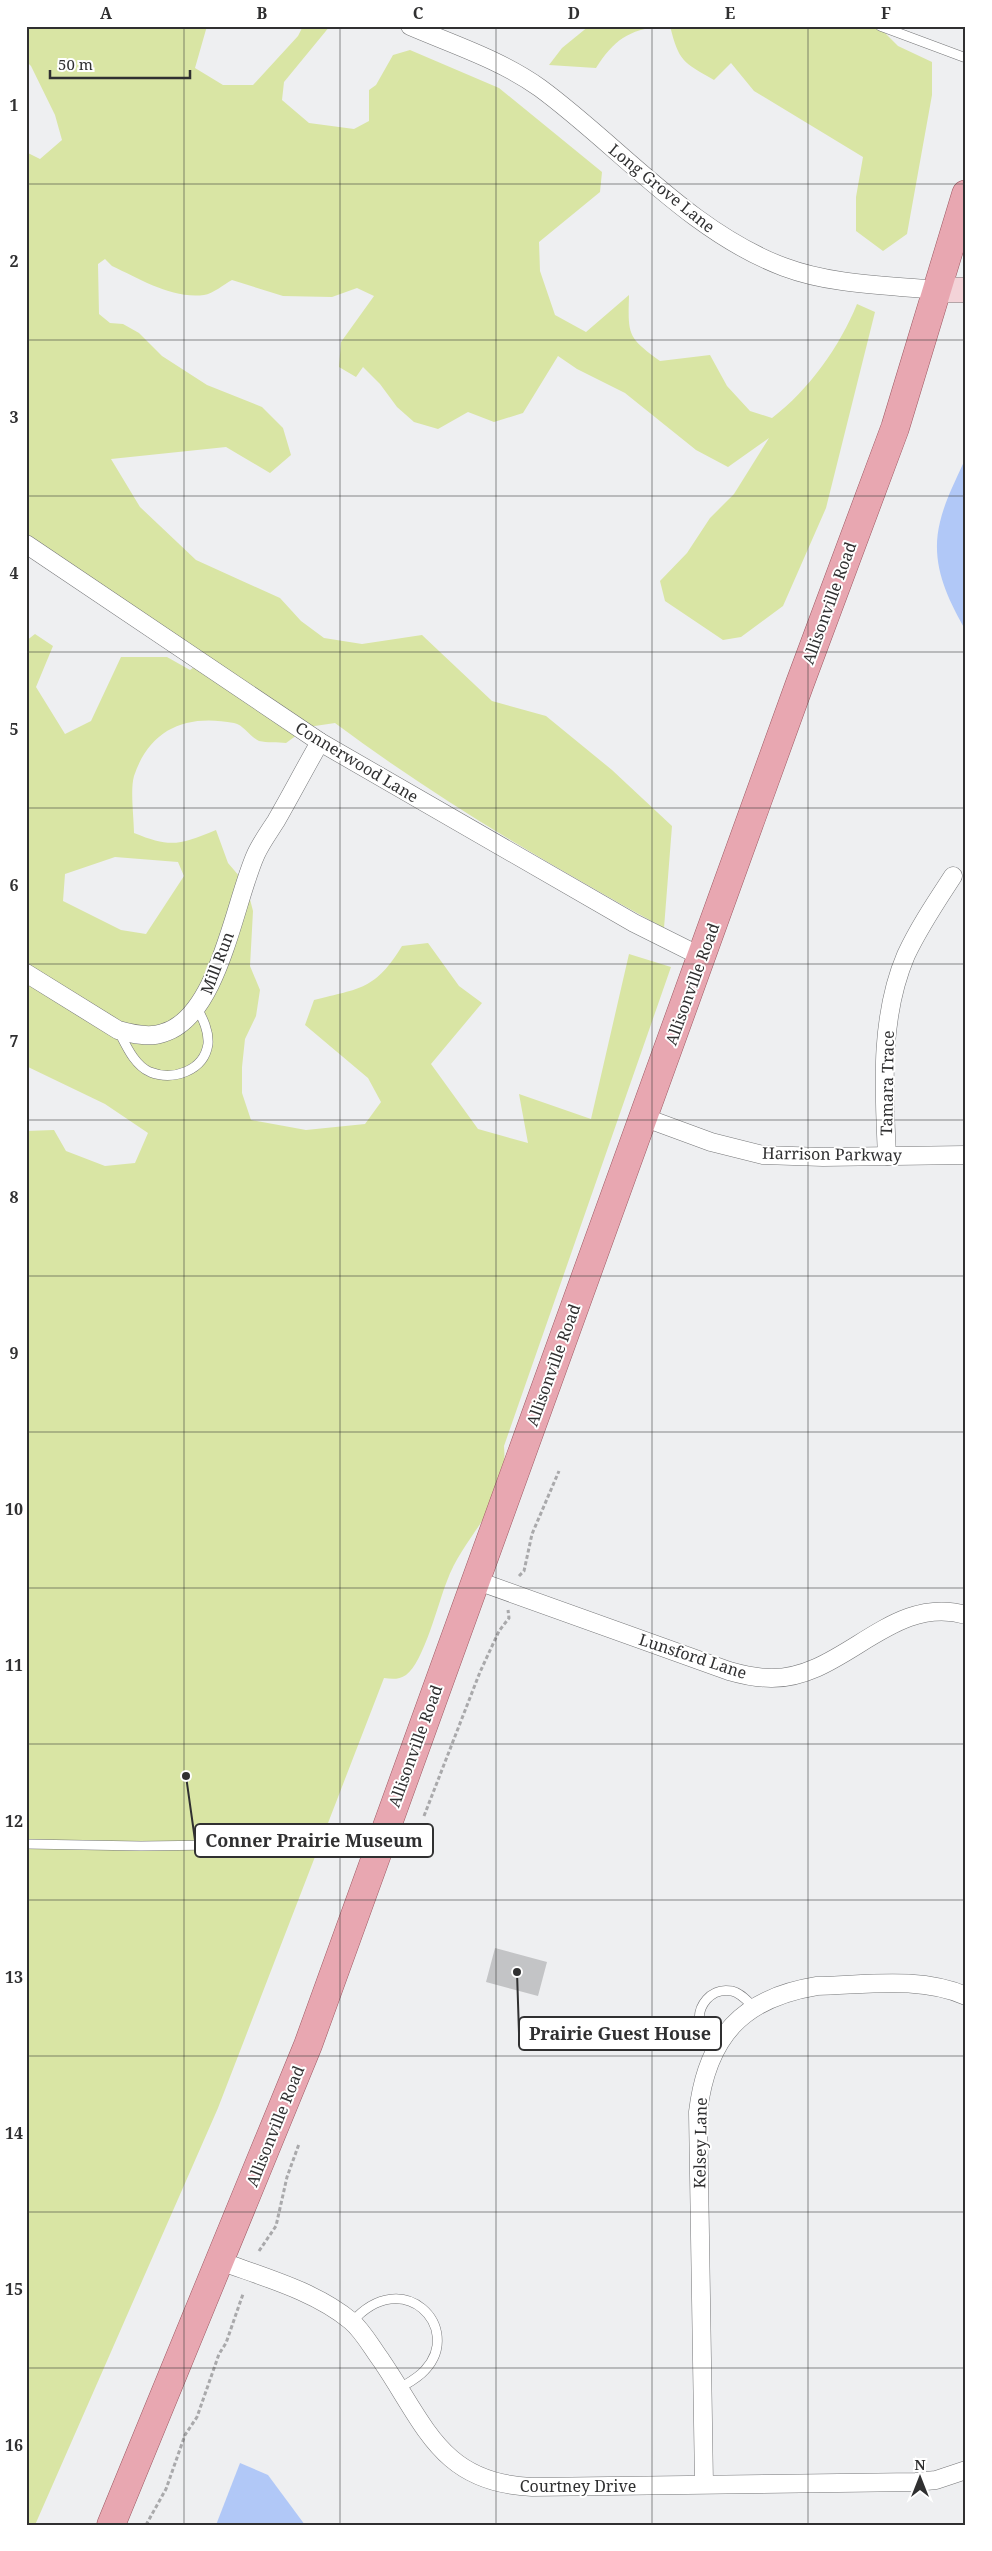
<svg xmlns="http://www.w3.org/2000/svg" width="992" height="2551" viewBox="0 0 992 2551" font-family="'Noto Serif',serif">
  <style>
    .green { fill: #d9e5a4; fill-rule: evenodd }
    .water { fill: #b1c8f7 }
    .building { fill: #c3c4c6 }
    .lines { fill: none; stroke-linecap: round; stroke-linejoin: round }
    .lane-casing { stroke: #757678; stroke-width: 10 }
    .street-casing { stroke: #757678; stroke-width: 19 }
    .secondary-casing { stroke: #757678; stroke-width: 26 }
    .primary-casing { stroke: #9d5862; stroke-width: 29 }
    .path { stroke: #a9a9ab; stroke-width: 3; stroke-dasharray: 4 2.5; stroke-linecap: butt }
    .lane { stroke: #fff; stroke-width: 9 }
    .street { stroke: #fff; stroke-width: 18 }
    .secondary { stroke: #f3d3d8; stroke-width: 25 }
    .primary { stroke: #e8a7b1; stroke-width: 28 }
    .grid { fill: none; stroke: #303031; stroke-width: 1; stroke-opacity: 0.55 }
    .labels { text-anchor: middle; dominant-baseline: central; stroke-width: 4; stroke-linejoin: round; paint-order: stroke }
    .street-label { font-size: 16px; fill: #303031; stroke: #fff }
    .leader { fill: none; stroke: #303031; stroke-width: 2 }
    .callout-dot { fill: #303031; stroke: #fff; stroke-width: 2 }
    .callout { fill: #fff; stroke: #303031; stroke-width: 2 }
    .callout-label { font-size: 18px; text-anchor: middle; font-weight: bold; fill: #303031 }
    .neatline { fill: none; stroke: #303031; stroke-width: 2 }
    .grid-label { font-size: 16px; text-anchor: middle; font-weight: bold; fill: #303031 }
  </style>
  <rect width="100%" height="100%" fill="#eeeff1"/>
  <g class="green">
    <path d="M 26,26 L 207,26 L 195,68 L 223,85 L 253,85 L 298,36 L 303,26 L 330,26 L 284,82 L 282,100 L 309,123 L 354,129 L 369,121 L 369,90 L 376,85 L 393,55 L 410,50 L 499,88 L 602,172 L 600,192 L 539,242 L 540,271 L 555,315 L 586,332 L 629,295 C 628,335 627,337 660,361 L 710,355 L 727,386 L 750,411 L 772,418 C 809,390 840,346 857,304 L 875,312 L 826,508 L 783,606 L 741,637 L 723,640 L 665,601 L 660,581 L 687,553 L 710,518 L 734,494 L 769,438 L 728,467 L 696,450 L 625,393 L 577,369 L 558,356 L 523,413 L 494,422 L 468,412 L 438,429 L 414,422 L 397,407 L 380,384 L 363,367 L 356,377 L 339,367 L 341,342 L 374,296 L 357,288 L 332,297 L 283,296 L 232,280 C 224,284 213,294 204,295 C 172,299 140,279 112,266 L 105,259 L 98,264 L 99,314 L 110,323 L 123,324 L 139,333 L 162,356 L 207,385 L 262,407 L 283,428 L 291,455 L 270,473 L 226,447 L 111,459 L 140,507 L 196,560 L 280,598 L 301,621 L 324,638 L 362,644 L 422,635 L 492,701 L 546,716 L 612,770 L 672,826 L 664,928 C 551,866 438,800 335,723 L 308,727 L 286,743 C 278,742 267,743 259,741 C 250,737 244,725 234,723 C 187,714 150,728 134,776 C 130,790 134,818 134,833 C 171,848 179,845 216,830 L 228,863 L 246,884 L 253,911 L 250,966 L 260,990 L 256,1016 L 245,1039 L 242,1067 L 242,1093 L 251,1120 L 306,1130 L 365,1124 L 381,1102 L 368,1078 L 305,1025 L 314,1000 C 361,988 375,990 402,946 L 428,943 L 459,986 L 482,1003 L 431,1064 L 478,1129 L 528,1143 L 519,1094 L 591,1119 L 629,954 L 671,967 L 504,1446 C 505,1460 505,1478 499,1491 C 485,1523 459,1548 447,1581 C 438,1603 424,1662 406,1675 C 399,1680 391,1679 384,1678 L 218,2108 L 35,2525 L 26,2525 L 26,1131 L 54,1130 L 66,1151 L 105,1166 L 135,1163 L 148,1133 L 105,1104 L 26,1066 L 26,641 L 35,634 L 53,646 L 36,687 L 65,734 L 91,721 L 121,657 L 167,657 L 190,670 L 208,657 L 26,538 L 26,152 L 40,159 L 62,140 L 55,115 L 31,66 L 26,61 ZM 115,857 L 178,862 L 184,876 L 146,934 L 121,930 L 63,901 L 65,874 Z"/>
    <path d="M 589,26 L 662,26 C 628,30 614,40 596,68 L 549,65 L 562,48 Z"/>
    <path d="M 670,26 L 878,26 L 898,46 L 932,62 L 932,95 L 907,234 L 883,251 L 856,231 L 856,197 L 863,157 L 754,91 L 731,63 L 714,80 C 683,62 679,62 670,26 Z"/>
  </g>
  <g class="water">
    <path d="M 966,457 L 966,631 C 946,596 930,562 940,522 C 945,500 957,478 966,457 Z"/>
    <path d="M 240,2463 L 268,2475 L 305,2525 L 216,2525 Z"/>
  </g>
  <path class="building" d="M 495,1948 L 547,1962 L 538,1996 L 486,1982 Z"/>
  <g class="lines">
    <defs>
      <g id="lane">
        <path d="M 880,26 L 966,58"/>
        <path d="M 118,1030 C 126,1045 134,1065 150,1072 C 173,1081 204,1071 208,1044 C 209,1031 203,1019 197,1008"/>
        <path d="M 26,1844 L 141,1846 L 376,1843"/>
        <path d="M 714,2049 C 709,2042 702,2034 700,2025 C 696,2006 711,1987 732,1991 C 741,1993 747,2001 754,2007"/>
        <path d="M 352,2322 C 403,2264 464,2328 425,2370 C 418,2378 408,2383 400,2388"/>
      </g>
      <g id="street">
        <path d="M 410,26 C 454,45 501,60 540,88 C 619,146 690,232 784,267 C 832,285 886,285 937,290"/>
        <path d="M 26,544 L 320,742 L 634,923 L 702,957"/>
        <path d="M 26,973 L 118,1030 C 132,1034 149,1038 163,1033 C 219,1017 234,902 256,854 C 261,843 269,832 276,821 C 291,795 305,768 320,742"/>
        <path d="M 643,1117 L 711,1142 L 763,1155 L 823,1157 L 966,1155"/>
        <path d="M 887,1156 C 884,1090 879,1018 906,955 C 919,927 936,902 953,876"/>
        <path d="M 475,1580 L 729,1671 C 743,1675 757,1678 771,1678 C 843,1679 891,1593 966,1615"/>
        <path d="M 220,2261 C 263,2277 315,2291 351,2321 C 363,2331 372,2348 381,2360 C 426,2426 441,2483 532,2487 L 916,2482 L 936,2480 L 966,2470"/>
        <path d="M 704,2484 L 698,2112 C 707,2037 742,1998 817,1986 C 866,1985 920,1976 966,1996"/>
      </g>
      <path id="secondary" d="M 937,290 L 966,290"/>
      <path id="primary" d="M 111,2525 L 308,2045 L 800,683 L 895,428 L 966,194"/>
    </defs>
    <use href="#lane" class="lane-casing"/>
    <use href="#street" class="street-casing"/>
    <use href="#secondary" class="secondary-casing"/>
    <use href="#primary" class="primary-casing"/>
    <g class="path">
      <path d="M 519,1576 L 524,1571 L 532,1534 L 559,1471"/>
      <path d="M 424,1816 L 480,1672 L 499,1631 L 509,1618 L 508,1610"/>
      <path d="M 259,2251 L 276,2226 L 287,2177 L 299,2144"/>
      <path d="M 146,2525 L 166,2489 L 185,2435 L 197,2417 L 219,2354 L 226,2343 L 243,2294"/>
    </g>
    <use href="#lane" class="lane"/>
    <use href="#street" class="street"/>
    <use href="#secondary" class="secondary"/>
    <use href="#primary" class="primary"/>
  </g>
  <path class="grid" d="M 184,26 L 184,2525M 340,26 L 340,2525M 496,26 L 496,2525M 652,26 L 652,2525M 808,26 L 808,2525M 26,184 L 966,184M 26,340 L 966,340M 26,496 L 966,496M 26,652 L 966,652M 26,808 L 966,808M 26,964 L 966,964M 26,1120 L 966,1120M 26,1276 L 966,1276M 26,1432 L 966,1432M 26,1588 L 966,1588M 26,1744 L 966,1744M 26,1900 L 966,1900M 26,2056 L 966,2056M 26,2212 L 966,2212M 26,2368 L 966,2368"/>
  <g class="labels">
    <g class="street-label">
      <text transform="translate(662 188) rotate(39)">Long Grove Lane</text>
      <text transform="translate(829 603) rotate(-70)">Allisonville Road</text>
      <text transform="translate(357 762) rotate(31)">Connerwood Lane</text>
      <text transform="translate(217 963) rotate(-69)">Mill Run</text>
      <text transform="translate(692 984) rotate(-70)">Allisonville Road</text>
      <text transform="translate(887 1083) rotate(-89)">Tamara Trace</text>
      <text transform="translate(832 1154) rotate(1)">Harrison Parkway</text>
      <text transform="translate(553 1365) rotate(-70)">Allisonville Road</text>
      <text transform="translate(693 1656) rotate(18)">Lunsford Lane</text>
      <text transform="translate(415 1746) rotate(-70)">Allisonville Road</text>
      <text transform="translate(275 2126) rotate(-68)">Allisonville Road</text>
      <text transform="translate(700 2143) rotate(-89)">Kelsey Lane</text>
      <text x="578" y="2486">Courtney Drive</text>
    </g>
  </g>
  <path class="leader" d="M186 1776L195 1840M517 1972L519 2033"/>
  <g class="callout-dot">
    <circle cx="186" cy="1776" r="5"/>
    <circle cx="517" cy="1972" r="5"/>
  </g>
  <g class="callout">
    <rect x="195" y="1824" width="238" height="33" rx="5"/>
    <rect x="519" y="2017" width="202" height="33" rx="5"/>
  </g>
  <g class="callout-label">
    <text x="314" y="1847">Conner Prairie Museum</text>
    <text x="620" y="2040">Prairie Guest House</text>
  </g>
  <rect width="992" height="2551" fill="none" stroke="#ffffff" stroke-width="55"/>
  <g transform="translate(920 2478)" stroke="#ffffff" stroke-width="4" paint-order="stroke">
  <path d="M0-4L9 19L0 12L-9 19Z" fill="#303031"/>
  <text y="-8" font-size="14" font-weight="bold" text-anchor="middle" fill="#303031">N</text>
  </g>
  <path d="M50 70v8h140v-8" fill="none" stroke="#303031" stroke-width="2.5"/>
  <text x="58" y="70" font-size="15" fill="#303031" stroke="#ffffff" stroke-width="4" paint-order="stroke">50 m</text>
  <rect x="28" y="28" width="936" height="2496" class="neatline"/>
  <g class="grid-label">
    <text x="106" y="19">A</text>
    <text x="262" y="19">B</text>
    <text x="418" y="19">C</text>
    <text x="574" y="19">D</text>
    <text x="730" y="19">E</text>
    <text x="886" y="19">F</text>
    <text x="14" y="111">1</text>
    <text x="14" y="267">2</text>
    <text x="14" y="423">3</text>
    <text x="14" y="579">4</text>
    <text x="14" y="735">5</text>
    <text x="14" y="891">6</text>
    <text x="14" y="1047">7</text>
    <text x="14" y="1203">8</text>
    <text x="14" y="1359">9</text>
    <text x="14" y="1515">10</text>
    <text x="14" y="1671">11</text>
    <text x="14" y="1827">12</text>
    <text x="14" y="1983">13</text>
    <text x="14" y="2139">14</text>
    <text x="14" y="2295">15</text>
    <text x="14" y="2451">16</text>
  </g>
</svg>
